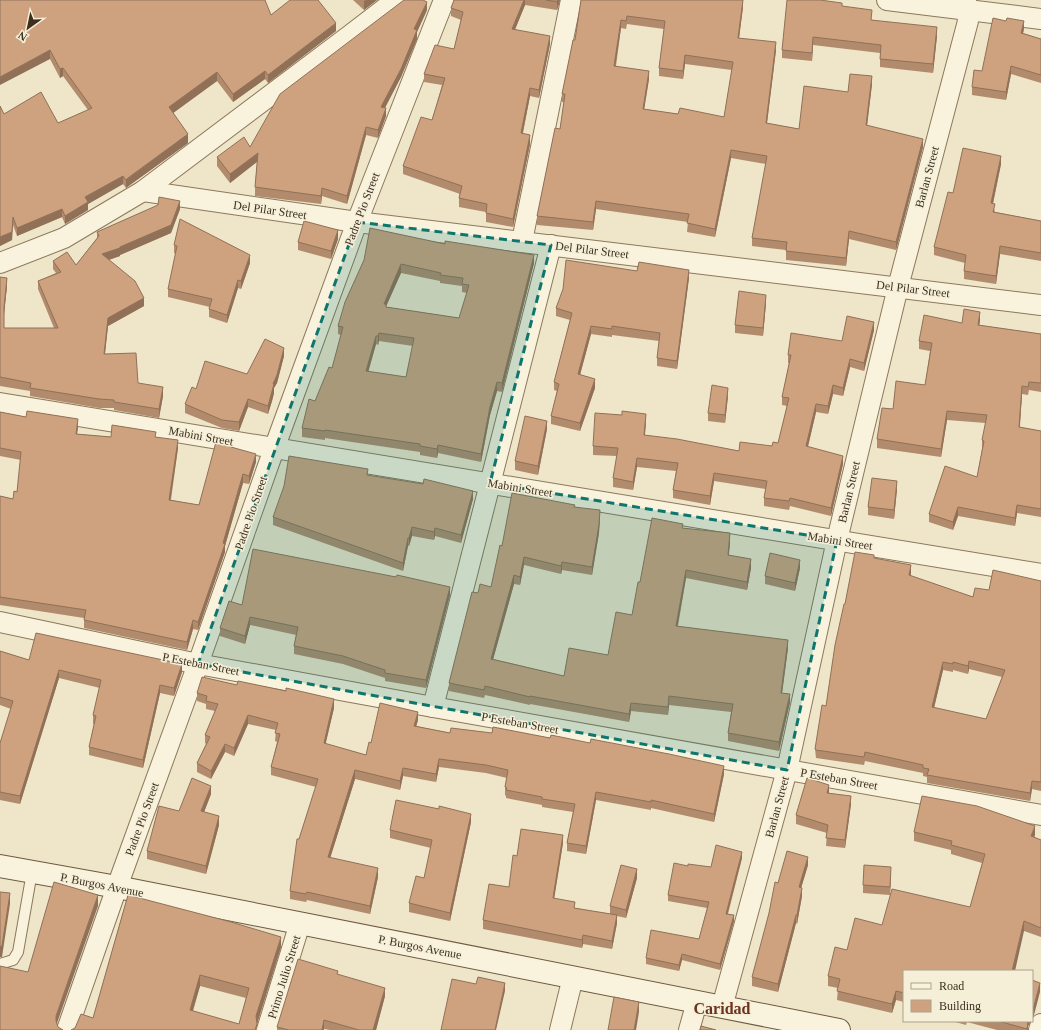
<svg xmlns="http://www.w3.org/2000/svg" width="1041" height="1030" viewBox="0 0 1041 1030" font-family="Georgia,serif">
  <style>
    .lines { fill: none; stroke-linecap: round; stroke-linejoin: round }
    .service-casing { stroke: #8c785d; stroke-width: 12 }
    .minor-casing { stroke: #8c785d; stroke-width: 22 }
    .secondary-casing { stroke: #6e5940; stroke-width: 24 }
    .service { stroke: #f9f2dc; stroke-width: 10 }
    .minor { stroke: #f9f2dc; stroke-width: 20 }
    .secondary { stroke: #f9f2dc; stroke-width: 22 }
    .wall { fill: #b18b6c; fill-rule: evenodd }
    .shaded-wall { fill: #907158 }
    .building { fill: #cea27e; stroke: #907158; fill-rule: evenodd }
    .marked { fill: #0f766e; fill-opacity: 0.2; stroke: #0f766e; stroke-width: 3; stroke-dasharray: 8 5; stroke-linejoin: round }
    .labels { text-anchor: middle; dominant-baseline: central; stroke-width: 3; stroke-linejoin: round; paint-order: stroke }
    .street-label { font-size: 12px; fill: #3c2f20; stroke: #f6efd8 }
    .district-label { font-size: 16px; font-weight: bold; fill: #6a321f; stroke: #f6efd8 }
  </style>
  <rect width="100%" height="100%" fill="#efe5c8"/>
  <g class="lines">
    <defs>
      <path id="service" d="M 0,964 L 13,960 L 18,952 L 32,872"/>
      <g id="minor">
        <path d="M 887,0 L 1041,19"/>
        <path d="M 143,191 L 357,222 L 1041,305"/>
        <path d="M 522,241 L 571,0"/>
        <path d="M 0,263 L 64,238 L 143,191 L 349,36 L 396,0"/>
        <path d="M 0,403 L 1041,574"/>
        <path d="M 0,622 L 198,664 L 433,707 L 1041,815"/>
        <path d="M 433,707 L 551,245"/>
        <path d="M 722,1007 L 787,770 L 837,540 L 898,287 L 968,21 L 966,0"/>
        <path d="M 67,1030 L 117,887 L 198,664 L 274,449 L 357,222 L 444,0"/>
        <path d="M 267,1030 L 300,923"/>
        <path d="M 560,1030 L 573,977"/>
        <path d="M 689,1030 L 697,1002"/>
        <path d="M 1039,1030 L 1041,1024"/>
      </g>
      <path id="secondary" d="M 0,866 L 117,887 L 839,1030"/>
    </defs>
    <use href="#service" class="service-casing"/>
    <use href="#minor" class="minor-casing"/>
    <use href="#secondary" class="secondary-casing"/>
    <use href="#service" class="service"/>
    <use href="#minor" class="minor"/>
    <use href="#secondary" class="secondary"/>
  </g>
  <g class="wall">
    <path d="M 0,0 L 271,15 L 336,31 L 268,83 L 265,79 L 233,102 L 217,81 L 173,113 L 188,143 L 128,186 L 126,188 L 123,184 L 88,204 L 88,210 L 65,224 L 62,217 L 17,236 L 13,225 L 12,240 L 0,246 L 0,106 L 4,114 L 58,123 L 88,110 L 63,76 L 60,78 L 50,59 Z"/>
    <path d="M 353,0 L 377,0 L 364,10 Z"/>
    <path d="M 454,0 L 560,0 L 557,10 L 525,5 L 515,29 L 550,44 L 539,98 L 530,96 L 523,133 L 530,144 L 513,227 L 486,222 L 486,212 L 459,207 L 459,198 L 460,194 L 403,174 L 403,166 L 432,120 L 442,85 L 424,82 L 424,74 L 454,49 L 461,20 L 451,16 L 451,8 Z"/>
    <path d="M 581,0 L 743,7 L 739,38 L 776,50 L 767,123 L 799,129 L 848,92 L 872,84 L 867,126 L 923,147 L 896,250 L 849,239 L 846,266 L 786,260 L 786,250 L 752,246 L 752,238 L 766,164 L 731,158 L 715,237 L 687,232 L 688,222 L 596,209 L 593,230 L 537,225 L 537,216 L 560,129 L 564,102 L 562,102 L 562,94 L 575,40 ZM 627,24 L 664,29 L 659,68 L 659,76 L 683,79 L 685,64 L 732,70 L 724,117 L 678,114 L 644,109 L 649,79 L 616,66 L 621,28 L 626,29 Z"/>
    <path d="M 842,6 L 872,20 L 937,36 L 933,73 L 880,67 L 880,53 L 813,45 L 812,61 L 782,58 L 782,50 Z"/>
    <path d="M 427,10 L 417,32 L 417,39 L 401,77 L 385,108 L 386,116 L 378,138 L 366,135 L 347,204 L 322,196 L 321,204 L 255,196 L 255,187 L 257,162 L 230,183 L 217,166 L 217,157 L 250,147 Z"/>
    <path d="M 1024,29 L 1023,33 L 1041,39 L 1041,83 L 1011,74 L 1006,100 L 972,95 L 972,87 L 982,71 Z"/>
    <path d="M 1001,164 L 993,204 L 995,212 L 1041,221 L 1041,261 L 1000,254 L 996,284 L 964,279 L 964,271 L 965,263 L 934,255 L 934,247 L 953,193 Z"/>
    <path d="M 180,209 L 171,233 L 120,255 L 120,256 L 109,260 L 144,306 L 108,326 L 105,354 L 138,383 L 163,396 L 159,418 L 114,410 L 114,408 L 99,408 L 30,396 L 30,391 L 0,386 L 0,277 L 7,286 L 4,314 L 4,328 L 54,328 L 38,289 L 38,281 L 56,273 L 53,269 L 53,261 L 76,265 L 97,238 L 97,232 Z"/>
    <path d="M 338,239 L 331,259 L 298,250 L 298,242 Z"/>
    <path d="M 174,245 L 250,263 L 241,289 L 238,288 L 227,323 L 209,317 L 209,309 L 210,307 L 168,297 L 168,289 L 176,254 L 174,253 Z"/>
    <path d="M 364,260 L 534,263 L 502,392 L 497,391 L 490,415 L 481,462 L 438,453 L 437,458 L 420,455 L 420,452 L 325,438 L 325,440 L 302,437 L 302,428 L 315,401 L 332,368 L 341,335 L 338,334 L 338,326 ZM 401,273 L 440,281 L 440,283 L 462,286 L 462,292 L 467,293 L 459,318 L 386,307 ZM 379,341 L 413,346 L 406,377 L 368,372 L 376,344 L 378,345 Z"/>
    <path d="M 637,271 L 689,278 L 677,369 L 657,366 L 657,358 L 659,341 L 612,335 L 612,337 L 591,334 L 580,375 L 595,388 L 580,431 L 551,424 L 551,416 L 557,391 L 554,390 L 554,382 L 570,320 L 556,316 L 556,308 Z"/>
    <path d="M 766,303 L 763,336 L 735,333 L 735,325 Z"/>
    <path d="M 980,321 L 979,325 L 1041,334 L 1041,392 L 1029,390 L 1028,395 L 1022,394 L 1020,427 L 1041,431 L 1041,517 L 1017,513 L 1015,526 L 958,516 L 953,530 L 929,522 L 929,514 L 977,477 L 982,449 L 982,440 L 986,423 L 947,420 L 941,457 L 877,448 L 877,439 L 893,409 L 925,385 L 930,351 L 919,349 L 919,341 L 962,323 Z"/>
    <path d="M 874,330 L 864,371 L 850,367 L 843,396 L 833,394 L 828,414 L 816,412 L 808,447 L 843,464 L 831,516 L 790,506 L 789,510 L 764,506 L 764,498 L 766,489 L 714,481 L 710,505 L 673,498 L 673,490 L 676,471 L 637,467 L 633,490 L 613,487 L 613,478 L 617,456 L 593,455 L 593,446 L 646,422 L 645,435 L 739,451 L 772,446 L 778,443 L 787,406 L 782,405 L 782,397 L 789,363 L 788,363 L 788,355 L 842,341 Z"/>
    <path d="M 284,356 L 277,383 L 274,388 L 274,393 L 272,401 L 268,414 L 248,407 L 239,431 L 222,428 L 185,413 L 185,404 L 196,389 L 247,374 Z"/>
    <path d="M 728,396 L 725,423 L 708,421 L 708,413 Z"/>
    <path d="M 0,412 L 78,427 L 77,434 L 111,437 L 156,437 L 178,448 L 171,500 L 199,505 L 232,447 L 256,462 L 249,484 L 243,483 L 225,546 L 225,552 L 198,630 L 193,629 L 187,650 L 84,628 L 84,618 L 0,605 L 0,496 L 13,499 L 17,492 L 21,460 L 0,456 Z"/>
    <path d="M 547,429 L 538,475 L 515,470 L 515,461 Z"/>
    <path d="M 368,475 L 473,499 L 461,543 L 435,536 L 434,540 L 412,536 L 409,546 L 408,546 L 403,571 L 273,525 L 273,517 Z"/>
    <path d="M 897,489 L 894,519 L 868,515 L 868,507 Z"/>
    <path d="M 575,507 L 600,518 L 599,533 L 592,575 L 562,570 L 561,574 L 524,565 L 520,585 L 514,584 L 493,659 L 564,676 L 608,655 L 632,615 L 640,582 L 683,528 L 730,541 L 729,555 L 751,568 L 747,590 L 686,578 L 678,626 L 788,648 L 782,693 L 790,702 L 779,751 L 728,741 L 728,733 L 731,712 L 669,705 L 668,715 L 631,711 L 629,722 L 530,704 L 530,705 L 485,695 L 484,698 L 449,691 L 449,683 L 478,593 L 491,587 L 502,546 Z"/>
    <path d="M 874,558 L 911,574 L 910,576 L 973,597 L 989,590 L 1041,581 L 1041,791 L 1032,789 L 1030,801 L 927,783 L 927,777 L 923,776 L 923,773 L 865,761 L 864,765 L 816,758 L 815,749 L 826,706 L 845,604 ZM 969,669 L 1002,677 L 986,719 L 934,708 L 943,670 L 953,672 L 953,670 L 968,674 Z"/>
    <path d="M 800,568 L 795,591 L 765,584 L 765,576 Z"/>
    <path d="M 396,577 L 450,595 L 426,688 L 385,681 L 385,678 L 343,664 L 294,654 L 294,646 L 296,635 L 250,625 L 245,644 L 220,636 L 220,628 L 242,605 Z"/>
    <path d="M 0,651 L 29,660 L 182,672 L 174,696 L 160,693 L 143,768 L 89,755 L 89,747 L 94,724 L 93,724 L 93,715 L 100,688 L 59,678 L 20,804 L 0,800 L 0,743 L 11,709 L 0,705 Z"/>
    <path d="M 237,685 L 334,708 L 325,744 L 366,755 L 371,743 L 418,720 L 416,726 L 450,733 L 724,774 L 714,822 L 651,808 L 651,810 L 596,800 L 586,854 L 567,851 L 567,843 L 573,812 L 542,807 L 542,805 L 506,798 L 506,796 L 505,795 L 505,787 L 507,778 L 486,773 L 439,767 L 436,782 L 403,776 L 400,790 L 355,779 L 330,858 L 378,877 L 370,914 L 307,900 L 306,902 L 290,899 L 290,891 L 299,839 L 316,787 L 271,775 L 271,767 L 277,742 L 275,741 L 276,730 L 248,724 L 234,756 L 225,752 L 211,779 L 197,772 L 197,763 L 206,744 L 205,743 L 205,735 L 215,711 L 206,709 L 206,704 L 197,701 L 197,693 Z"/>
    <path d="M 829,793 L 851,804 L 845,848 L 826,846 L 827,833 L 796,824 L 796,815 Z"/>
    <path d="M 211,794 L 204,812 L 219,825 L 206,874 L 147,859 L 147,851 L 179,811 Z"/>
    <path d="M 439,809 L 471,822 L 450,921 L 409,912 L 409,903 L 424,878 L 431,848 L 390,838 L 390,830 Z"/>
    <path d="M 914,832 L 1035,835 L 1034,837 L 1041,840 L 1041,937 L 1024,931 L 904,971 L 904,1002 L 896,1000 L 892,1013 L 837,1000 L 838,988 L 828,986 L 828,976 L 847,950 L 882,925 L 970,907 L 982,863 L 951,854 L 951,850 L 914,841 Z"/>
    <path d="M 563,843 L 554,898 L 575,908 L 610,914 L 610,906 L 637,878 L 626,918 L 617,916 L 617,923 L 612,949 L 583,944 L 582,948 L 483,929 L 483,920 L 509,887 L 517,856 Z"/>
    <path d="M 742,858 L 728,914 L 734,921 L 720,970 L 682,960 L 679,971 L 646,964 L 646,958 L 699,939 L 707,908 L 668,901 L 668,895 L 688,866 L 711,867 Z"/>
    <path d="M 808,865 L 801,888 L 802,896 L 797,924 L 796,923 L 778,992 L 752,986 L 752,977 L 778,883 Z"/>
    <path d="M 891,875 L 890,895 L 863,893 L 863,885 Z"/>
    <path d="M 128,895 L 281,947 L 257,1024 L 257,1030 L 93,1018 ZM 200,986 L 246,998 L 239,1024 L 193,1011 Z"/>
    <path d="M 338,975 L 385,996 L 376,1030 L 330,1030 L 324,1029 L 324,1030 L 277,1030 L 277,1027 Z"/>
    <path d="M 952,1021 L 1031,1021 L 1028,1026 L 1028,1030 L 997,1030 L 967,1022 L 966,1025 Z"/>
  </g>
  <g class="shaded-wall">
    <path d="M 366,0 L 377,0 L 364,10 L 364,1 Z"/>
    <path d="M 524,0 L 525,0 L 525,5 L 512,37 L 512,29 Z"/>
    <path d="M 558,0 L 560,0 L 557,10 L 557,2 Z"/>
    <path d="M 743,0 L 743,7 L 738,46 L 738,38 Z"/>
    <path d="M 427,2 L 427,10 L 417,32 L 417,39 L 401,77 L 381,115 L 381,107 L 414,29 Z"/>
    <path d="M 621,20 L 621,28 L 614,74 L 614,66 Z"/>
    <path d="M 1024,21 L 1024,29 L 1021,41 L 1021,33 Z"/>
    <path d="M 336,23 L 336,31 L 268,83 L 268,75 Z"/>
    <path d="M 937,27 L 937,36 L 933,73 L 933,64 Z"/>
    <path d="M 550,36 L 550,44 L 539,98 L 539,90 Z"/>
    <path d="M 813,37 L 813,45 L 812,61 L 812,53 Z"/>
    <path d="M 776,42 L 776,50 L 766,131 L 766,123 Z"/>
    <path d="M 50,50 L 50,59 L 0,85 L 0,77 Z"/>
    <path d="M 685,55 L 685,64 L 683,79 L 683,71 Z"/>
    <path d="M 1011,66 L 1011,74 L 1006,100 L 1006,92 Z"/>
    <path d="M 63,68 L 63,76 L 60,78 L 60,69 Z"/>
    <path d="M 265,71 L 265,79 L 233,102 L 233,94 Z"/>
    <path d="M 649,71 L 649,79 L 643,117 L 643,109 Z"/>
    <path d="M 217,72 L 217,81 L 169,116 L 169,107 Z"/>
    <path d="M 872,76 L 872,84 L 866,134 L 866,125 Z"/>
    <path d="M 530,88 L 530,96 L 521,141 L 521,133 Z"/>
    <path d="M 386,108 L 386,116 L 378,138 L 378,130 Z"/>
    <path d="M 366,127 L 366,135 L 347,204 L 347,196 Z"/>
    <path d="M 188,134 L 188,143 L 126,188 L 126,180 Z"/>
    <path d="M 530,135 L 530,144 L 513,227 L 513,219 Z"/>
    <path d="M 923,139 L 923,147 L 896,250 L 896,242 Z"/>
    <path d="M 731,150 L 731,158 L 715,237 L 715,229 Z"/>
    <path d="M 258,153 L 258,161 L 230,183 L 230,174 Z"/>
    <path d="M 1001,156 L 1001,164 L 991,212 L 991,203 Z"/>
    <path d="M 123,176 L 123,184 L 88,204 L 88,210 L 65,224 L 65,216 L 85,197 Z"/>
    <path d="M 322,188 L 322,196 L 321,204 L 321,196 Z"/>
    <path d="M 180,201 L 180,209 L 171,233 L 120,255 L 120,256 L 102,262 L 102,254 L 120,247 Z"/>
    <path d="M 596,201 L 596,209 L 593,230 L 593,222 Z"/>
    <path d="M 62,209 L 62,217 L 17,236 L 17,228 Z"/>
    <path d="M 13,217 L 12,240 L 0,246 L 0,237 Z"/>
    <path d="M 338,230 L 338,239 L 331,259 L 331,251 Z"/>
    <path d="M 849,231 L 849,239 L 846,266 L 846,258 Z"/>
    <path d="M 1000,246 L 1000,254 L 996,284 L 996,276 Z"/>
    <path d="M 250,255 L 250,263 L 241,289 L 241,281 Z"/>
    <path d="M 534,255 L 534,263 L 502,392 L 502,383 Z"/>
    <path d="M 401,264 L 401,273 L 386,306 L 386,313 L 384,304 Z"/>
    <path d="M 689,270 L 689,278 L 677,369 L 677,361 Z"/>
    <path d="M 7,278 L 7,286 L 4,315 L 4,307 Z"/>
    <path d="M 238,280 L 238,288 L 227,323 L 227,315 Z"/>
    <path d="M 766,295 L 766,303 L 763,336 L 763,328 Z"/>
    <path d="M 144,298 L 144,306 L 108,326 L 104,362 L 104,354 L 108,318 Z"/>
    <path d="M 980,312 L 980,321 L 978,333 L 978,325 Z"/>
    <path d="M 874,322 L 874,330 L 864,371 L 864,363 Z"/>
    <path d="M 591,326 L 591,334 L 578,382 L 578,374 Z"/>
    <path d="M 379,333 L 379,341 L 378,345 L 378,336 Z"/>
    <path d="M 376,336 L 376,344 L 366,380 L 366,371 Z"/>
    <path d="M 284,348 L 284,356 L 277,383 L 274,388 L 274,393 L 272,401 L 268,414 L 268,406 L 273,384 Z"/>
    <path d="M 850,359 L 850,367 L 843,396 L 843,388 Z"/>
    <path d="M 595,379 L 595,388 L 580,431 L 580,423 Z"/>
    <path d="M 497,382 L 497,391 L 490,415 L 481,462 L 481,454 L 490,407 Z"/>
    <path d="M 833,385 L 833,394 L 828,414 L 828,406 Z"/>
    <path d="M 1022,386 L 1022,394 L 1019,435 L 1019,427 Z"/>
    <path d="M 163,387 L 163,396 L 159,418 L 159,409 Z"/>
    <path d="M 728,388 L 728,396 L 725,423 L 725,415 Z"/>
    <path d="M 248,399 L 248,407 L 239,431 L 239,422 Z"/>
    <path d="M 816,404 L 816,412 L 806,454 L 806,446 Z"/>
    <path d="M 947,411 L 947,420 L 941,457 L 941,449 Z"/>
    <path d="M 646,414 L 646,422 L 644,443 L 644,435 Z"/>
    <path d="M 78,419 L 78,427 L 76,442 L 76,434 Z"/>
    <path d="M 547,421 L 547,429 L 538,475 L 538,466 Z"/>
    <path d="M 178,440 L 178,448 L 169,508 L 169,500 Z"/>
    <path d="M 438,445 L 438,453 L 437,458 L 437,449 Z"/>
    <path d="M 256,454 L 256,462 L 249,484 L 249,476 Z"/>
    <path d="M 843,456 L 843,464 L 831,516 L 831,508 Z"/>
    <path d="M 637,458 L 637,467 L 633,490 L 633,482 Z"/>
    <path d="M 714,473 L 714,481 L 710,505 L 710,496 Z"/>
    <path d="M 243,474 L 243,483 L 225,546 L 225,552 L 198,630 L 198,622 L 223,543 Z"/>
    <path d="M 897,481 L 897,489 L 894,519 L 894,510 Z"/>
    <path d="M 473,491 L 473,499 L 461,543 L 461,535 Z"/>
    <path d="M 1017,505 L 1017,513 L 1015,526 L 1015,518 Z"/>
    <path d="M 958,507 L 958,516 L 953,530 L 953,522 Z"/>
    <path d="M 600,510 L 599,533 L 592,575 L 592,567 Z"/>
    <path d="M 412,527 L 412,536 L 409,546 L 409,538 Z"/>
    <path d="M 435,528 L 435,536 L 434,540 L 434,532 Z"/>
    <path d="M 730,533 L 730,541 L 728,563 L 728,555 Z"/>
    <path d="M 408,538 L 408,546 L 403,571 L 403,563 Z"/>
    <path d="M 524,557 L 524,565 L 520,585 L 520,577 Z"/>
    <path d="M 751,559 L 751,568 L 747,590 L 747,582 Z"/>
    <path d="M 800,560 L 800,568 L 795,591 L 795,583 Z"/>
    <path d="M 562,562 L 562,570 L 561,574 L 561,566 Z"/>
    <path d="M 911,565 L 911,574 L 909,584 L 909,575 Z"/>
    <path d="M 686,570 L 686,578 L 676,634 L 676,626 Z"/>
    <path d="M 514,575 L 514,584 L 491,667 L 491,659 Z"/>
    <path d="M 450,587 L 450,595 L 426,688 L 426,680 Z"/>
    <path d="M 250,617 L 250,625 L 245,644 L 245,636 Z"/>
    <path d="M 193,620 L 193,629 L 187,650 L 187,642 Z"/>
    <path d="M 788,640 L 788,648 L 781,701 L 781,693 Z"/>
    <path d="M 969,661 L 969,669 L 968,674 L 968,666 Z"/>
    <path d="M 943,662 L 943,670 L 932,716 L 932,707 Z"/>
    <path d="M 182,664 L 182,672 L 174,696 L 174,688 Z"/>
    <path d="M 59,670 L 59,678 L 20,804 L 20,796 Z"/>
    <path d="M 160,685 L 160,693 L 143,768 L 143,760 Z"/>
    <path d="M 790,694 L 790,702 L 779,751 L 779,742 Z"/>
    <path d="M 669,696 L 669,705 L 668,715 L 668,707 Z"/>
    <path d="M 334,699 L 334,708 L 324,751 L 324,743 Z"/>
    <path d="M 631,703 L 631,711 L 629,722 L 629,714 Z"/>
    <path d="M 418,712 L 418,720 L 414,734 L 414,726 Z"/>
    <path d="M 248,715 L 248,724 L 234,756 L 234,748 Z"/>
    <path d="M 225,744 L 225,752 L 211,779 L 211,771 Z"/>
    <path d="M 439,759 L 439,767 L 436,782 L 436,774 Z"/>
    <path d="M 724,766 L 724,774 L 714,822 L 714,814 Z"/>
    <path d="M 403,768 L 403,776 L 400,790 L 400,781 Z"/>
    <path d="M 355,770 L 355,779 L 328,865 L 328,857 Z"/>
    <path d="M 1032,781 L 1032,789 L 1030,801 L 1030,793 Z"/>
    <path d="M 829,785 L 829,793 L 827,793 Z"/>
    <path d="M 211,786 L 211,794 L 201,820 L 201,811 Z"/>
    <path d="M 596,792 L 596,800 L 586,854 L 586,846 Z"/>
    <path d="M 851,796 L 851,804 L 845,848 L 845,840 Z"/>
    <path d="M 471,814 L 471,822 L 450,921 L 450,913 Z"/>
    <path d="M 219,816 L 219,825 L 206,874 L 206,866 Z"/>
    <path d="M 1035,826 L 1035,835 L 1031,846 L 1031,836 Z"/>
    <path d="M 563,835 L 563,843 L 553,906 L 553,898 Z"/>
    <path d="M 742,852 L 742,858 L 726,919 L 726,914 Z"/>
    <path d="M 808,857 L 808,865 L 799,895 L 799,887 Z"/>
    <path d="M 891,867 L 891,875 L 890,895 L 890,887 Z"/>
    <path d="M 378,868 L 378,877 L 370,914 L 370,906 Z"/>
    <path d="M 637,869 L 637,878 L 626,918 L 626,910 Z"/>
    <path d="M 802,888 L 802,896 L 797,924 L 797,915 Z"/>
    <path d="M 10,893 L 10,904 L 2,957 L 0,957 L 0,947 Z"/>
    <path d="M 98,895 L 98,906 L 56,1026 L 56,1030 L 56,1016 Z"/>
    <path d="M 617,915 L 617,923 L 612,949 L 612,941 Z"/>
    <path d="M 734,915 L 734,921 L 720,970 L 720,964 Z"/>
    <path d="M 796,915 L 796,923 L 778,992 L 778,984 Z"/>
    <path d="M 1024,921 L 1024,931 L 1015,971 L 1012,971 Z"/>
    <path d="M 583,935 L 583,944 L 582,948 L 582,940 Z"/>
    <path d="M 281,937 L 281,947 L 256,1027 L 256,1016 Z"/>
    <path d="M 682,954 L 682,960 L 679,971 L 679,965 Z"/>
    <path d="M 200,975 L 200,986 L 190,1020 L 190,1010 Z"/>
    <path d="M 505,983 L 505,991 L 496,1030 L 495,1030 Z"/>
    <path d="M 1040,983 L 1040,992 L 1034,1015 L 1032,1019 L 1032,1009 Z"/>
    <path d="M 385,988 L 385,996 L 376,1030 L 373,1030 Z"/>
    <path d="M 896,991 L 896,1000 L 892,1013 L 892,1004 Z"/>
    <path d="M 639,1002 L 639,1012 L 636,1030 L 634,1030 Z"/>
    <path d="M 324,1020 L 324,1030 L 322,1030 Z"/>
    <path d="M 1028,1021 L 1031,1021 L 1028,1026 L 1028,1030 L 1027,1030 Z"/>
  </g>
  <g class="building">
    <path d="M 0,0 L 265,0 L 271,15 L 290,0 L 318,0 L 336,23 L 268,75 L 265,71 L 233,94 L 217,72 L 169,107 L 188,134 L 128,178 L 126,180 L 123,176 L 85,197 L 88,202 L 65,216 L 62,209 L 17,228 L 13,217 L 12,232 L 0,237 L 0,106 L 4,114 L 41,92 L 58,123 L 92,108 L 63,68 L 60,69 L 50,50 L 0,77 Z"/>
    <path d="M 404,0 L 423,0 L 427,2 L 414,29 L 417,30 L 401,69 L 381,107 L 386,108 L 378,130 L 366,127 L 347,196 L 322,188 L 321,196 L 255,187 L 258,153 L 230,174 L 217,157 L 244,137 L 250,147 L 280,94 Z"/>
    <path d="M 454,0 L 524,0 L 512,29 L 550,36 L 539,90 L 530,88 L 521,133 L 530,135 L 513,219 L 486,213 L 487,204 L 459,198 L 462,186 L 403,166 L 421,117 L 432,120 L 445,78 L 424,74 L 435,45 L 454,49 L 463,12 L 451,8 Z"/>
    <path d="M 546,0 L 558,0 L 557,2 Z"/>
    <path d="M 581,0 L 743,0 L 738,38 L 776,42 L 766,123 L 799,129 L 804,86 L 848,92 L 850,74 L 872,76 L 866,125 L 923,139 L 896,242 L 849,231 L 846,258 L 786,251 L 787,242 L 752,238 L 767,156 L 731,150 L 715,229 L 687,223 L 689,214 L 596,201 L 593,222 L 537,216 L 555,128 L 560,129 L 565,94 L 562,94 L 573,40 L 575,40 ZM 627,16 L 665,21 L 659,68 L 683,71 L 685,55 L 733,62 L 724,117 L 680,108 L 678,114 L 643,109 L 649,71 L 614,66 L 621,20 L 626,21 Z"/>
    <path d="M 787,0 L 820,0 L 842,3 L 842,6 L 872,10 L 871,20 L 937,27 L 933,64 L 880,59 L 881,45 L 813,37 L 812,53 L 782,50 Z"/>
    <path d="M 993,18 L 1006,21 L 1007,18 L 1024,21 L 1021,33 L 1041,39 L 1041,75 L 1011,66 L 1006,92 L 972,87 L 974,70 L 982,71 Z"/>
    <path d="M 963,148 L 1001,156 L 991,203 L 995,204 L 993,212 L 1041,221 L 1041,253 L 1000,246 L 996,276 L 964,271 L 966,255 L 934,247 L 948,192 L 953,193 Z"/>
    <path d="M 159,197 L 180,201 L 171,225 L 120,247 L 120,248 L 102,254 L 135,281 L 144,298 L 108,318 L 104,354 L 136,353 L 138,383 L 163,387 L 159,409 L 114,402 L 114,400 L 99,399 L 30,388 L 31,383 L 0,377 L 0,277 L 7,278 L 4,307 L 4,328 L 58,328 L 38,281 L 61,272 L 53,261 L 67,252 L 76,265 L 99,236 L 97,232 L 158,205 Z"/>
    <path d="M 180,219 L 250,255 L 241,281 L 238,280 L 227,315 L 209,309 L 212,299 L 168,289 L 177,246 L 174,245 Z"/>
    <path d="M 304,221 L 338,230 L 331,251 L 298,242 Z"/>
    <path d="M 370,228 L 445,244 L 445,241 L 534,255 L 502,383 L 497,382 L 490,407 L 481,454 L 438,445 L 437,449 L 420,446 L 420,444 L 325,430 L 325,431 L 302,428 L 309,399 L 315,401 L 329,367 L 332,368 L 343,327 L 338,326 L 345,302 L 364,260 ZM 401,264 L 441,273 L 440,275 L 463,278 L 462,284 L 469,285 L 459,318 L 386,307 L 386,304 L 384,304 ZM 379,333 L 414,338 L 406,377 L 366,371 L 376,336 L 378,336 Z"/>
    <path d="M 566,260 L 637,271 L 639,262 L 689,270 L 677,361 L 657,358 L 660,333 L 612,326 L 612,329 L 591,326 L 578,374 L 595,379 L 580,423 L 551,416 L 559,384 L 554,382 L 572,313 L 556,308 L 563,289 Z"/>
    <path d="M 739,291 L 766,295 L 763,328 L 735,325 Z"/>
    <path d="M 964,309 L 980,312 L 978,325 L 1041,334 L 1041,383 L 1029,382 L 1028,387 L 1022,386 L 1019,427 L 1041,431 L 1041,509 L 1017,505 L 1015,518 L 958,507 L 953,522 L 929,514 L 945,466 L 977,477 L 984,441 L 982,440 L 987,415 L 947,411 L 941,449 L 877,439 L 882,408 L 893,409 L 896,381 L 925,385 L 932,343 L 919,341 L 924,315 L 962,323 Z"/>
    <path d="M 847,316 L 874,322 L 864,363 L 850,359 L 843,388 L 833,385 L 828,406 L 816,404 L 806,446 L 843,456 L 831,508 L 790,498 L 789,501 L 764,498 L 767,481 L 714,473 L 710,496 L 673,490 L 678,463 L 637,458 L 633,482 L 613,478 L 618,448 L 593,446 L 595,413 L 622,415 L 622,411 L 646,414 L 644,435 L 677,439 L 739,451 L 740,442 L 772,446 L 773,442 L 778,443 L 789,398 L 782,397 L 791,355 L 788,355 L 791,333 L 842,341 Z"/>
    <path d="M 265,339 L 284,348 L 277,375 L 273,384 L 274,384 L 268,406 L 248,399 L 239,422 L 222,420 L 185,404 L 192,387 L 196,389 L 205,361 L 247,374 Z"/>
    <path d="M 712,385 L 728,388 L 725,415 L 708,413 Z"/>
    <path d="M 27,411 L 78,419 L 76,434 L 111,437 L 112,425 L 156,432 L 155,437 L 178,440 L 169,500 L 199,505 L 216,442 L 232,444 L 231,447 L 256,454 L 249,476 L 243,474 L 223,543 L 225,544 L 198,622 L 193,620 L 187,642 L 84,620 L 86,610 L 0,597 L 0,496 L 13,499 L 14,491 L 17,492 L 21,452 L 0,448 L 0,412 L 26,417 Z"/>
    <path d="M 525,416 L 547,421 L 538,466 L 515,461 Z"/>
    <path d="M 289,456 L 368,469 L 367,475 L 423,484 L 424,479 L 473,491 L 461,535 L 435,528 L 434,532 L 412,527 L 409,538 L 408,538 L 403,563 L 273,517 L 284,486 Z"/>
    <path d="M 872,478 L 897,481 L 894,510 L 868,507 Z"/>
    <path d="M 512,493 L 575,505 L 574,507 L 600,510 L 599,525 L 592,567 L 562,562 L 561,566 L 524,557 L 520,577 L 514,575 L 491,659 L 564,676 L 569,648 L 608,655 L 616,612 L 632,615 L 638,582 L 640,582 L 652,518 L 683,524 L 682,528 L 730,533 L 728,555 L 751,559 L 747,582 L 686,570 L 676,626 L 788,640 L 781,693 L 790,694 L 779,742 L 728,733 L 733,704 L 669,696 L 668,707 L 631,703 L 629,714 L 530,696 L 530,697 L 485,686 L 484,690 L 449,683 L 472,592 L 478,593 L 480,584 L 491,587 L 500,545 L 502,546 Z"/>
    <path d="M 253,549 L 396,577 L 397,575 L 450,587 L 426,680 L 385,673 L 385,670 L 343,656 L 294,646 L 298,627 L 250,617 L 245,636 L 220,628 L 229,601 L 242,605 Z"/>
    <path d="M 855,552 L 874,555 L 874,558 L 911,565 L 909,575 L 973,597 L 975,588 L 989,590 L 993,570 L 1041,581 L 1041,782 L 1032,781 L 1030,793 L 927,775 L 929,769 L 923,768 L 923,765 L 865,752 L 864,757 L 816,750 L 815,749 L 822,705 L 826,706 L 835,645 L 844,604 L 845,604 ZM 969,661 L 1005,670 L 986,719 L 932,707 L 943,662 L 953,664 L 953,662 L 968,666 Z"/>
    <path d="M 770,553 L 800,560 L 795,583 L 765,576 Z"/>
    <path d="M 36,633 L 182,664 L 174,688 L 160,685 L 143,760 L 89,747 L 96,716 L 93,715 L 101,680 L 59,670 L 20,796 L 0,792 L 0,743 L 13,701 L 0,697 L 0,651 L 29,660 Z"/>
    <path d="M 202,677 L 237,685 L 238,681 L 286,691 L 286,688 L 334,699 L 324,743 L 366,755 L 369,742 L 371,743 L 380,703 L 418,712 L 414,726 L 450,733 L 451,728 L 492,733 L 493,727 L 550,738 L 551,735 L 590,743 L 591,739 L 669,754 L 724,766 L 714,814 L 651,800 L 651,802 L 596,792 L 586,846 L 567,843 L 575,804 L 542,799 L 542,797 L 506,790 L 507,788 L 505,787 L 508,770 L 486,765 L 439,759 L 436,774 L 403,768 L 400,781 L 355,770 L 328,857 L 378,868 L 370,906 L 307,892 L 306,894 L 290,891 L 297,839 L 299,839 L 318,779 L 271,767 L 280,734 L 275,733 L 278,723 L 248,715 L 234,748 L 225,744 L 211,771 L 197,763 L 210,737 L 205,735 L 218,704 L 206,701 L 207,696 L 197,693 Z"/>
    <path d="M 192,778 L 211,786 L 201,811 L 219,816 L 206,866 L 147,851 L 159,806 L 179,811 Z"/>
    <path d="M 807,778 L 829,785 L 827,793 L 851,796 L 845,840 L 826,838 L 828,825 L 796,815 Z"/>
    <path d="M 922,796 L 977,806 L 1035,826 L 1031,836 L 1041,840 L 1041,928 L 1024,921 L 1012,971 L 904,971 L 904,993 L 896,991 L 892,1004 L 837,991 L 840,979 L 828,976 L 835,947 L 847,950 L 855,918 L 882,925 L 892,889 L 970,907 L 985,854 L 951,845 L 952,841 L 914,832 Z"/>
    <path d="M 396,800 L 439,809 L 439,806 L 471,814 L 450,913 L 409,903 L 416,876 L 424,878 L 432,840 L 390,830 Z"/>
    <path d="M 521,829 L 563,835 L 553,898 L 575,902 L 574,908 L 617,915 L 612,941 L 583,935 L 582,940 L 483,920 L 489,884 L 509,887 L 513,855 L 517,856 Z"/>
    <path d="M 716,845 L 742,852 L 726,914 L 734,915 L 720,964 L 682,954 L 679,965 L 646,958 L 651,930 L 699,939 L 709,902 L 668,895 L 674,863 L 688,866 L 688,864 L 711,867 Z"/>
    <path d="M 787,851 L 808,857 L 799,887 L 802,888 L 797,915 L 796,915 L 778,984 L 752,977 L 769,913 L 775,882 L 778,883 Z"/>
    <path d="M 621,865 L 637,869 L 626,910 L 610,906 Z"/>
    <path d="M 864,865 L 891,867 L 890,887 L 863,885 Z"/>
    <path d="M 54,882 L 98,895 L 56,1016 L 56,1021 L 58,1027 L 63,1030 L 0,1030 L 0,966 L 28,972 Z"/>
    <path d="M 0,892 L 10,893 L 2,946 L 0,947 Z"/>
    <path d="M 128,895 L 231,922 L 281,937 L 256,1016 L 257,1024 L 255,1030 L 71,1030 L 75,1028 L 81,1014 L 93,1018 ZM 200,975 L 249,988 L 239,1024 L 190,1010 Z"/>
    <path d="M 298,959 L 338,971 L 337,974 L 385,988 L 373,1030 L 359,1030 L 324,1020 L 322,1030 L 289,1030 L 277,1027 Z"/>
    <path d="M 478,977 L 505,983 L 495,1030 L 441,1030 L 452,979 L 476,984 Z"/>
    <path d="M 1032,980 L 1040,983 L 1034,1006 L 1032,1009 Z"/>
    <path d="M 614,997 L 639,1002 L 634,1030 L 608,1030 Z"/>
    <path d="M 998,1021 L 1028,1021 L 1027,1029 Z"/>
    <path d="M 701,1026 L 716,1030 L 700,1030 Z"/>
  </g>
  <path class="marked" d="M 357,222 L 551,245 L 490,483 L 837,540 L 787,770 L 198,664 Z"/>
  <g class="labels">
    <g class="street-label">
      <text transform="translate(927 177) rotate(-75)">Barlan Street</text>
      <text transform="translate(362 209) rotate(-69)">Padre Pio Street</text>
      <text transform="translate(270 210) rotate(8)">Del Pilar Street</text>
      <text transform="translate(592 250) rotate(7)">Del Pilar Street</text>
      <text transform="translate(913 289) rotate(7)">Del Pilar Street</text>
      <text transform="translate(201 436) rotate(10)">Mabini Street</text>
      <text transform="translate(520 488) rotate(9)">Mabini Street</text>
      <text transform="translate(849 492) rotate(-77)">Barlan Street</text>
      <text transform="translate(251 513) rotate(-71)">Padre Pio Street</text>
      <text transform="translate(840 541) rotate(9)">Mabini Street</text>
      <text transform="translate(201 664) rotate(11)">P Esteban Street</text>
      <text transform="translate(520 723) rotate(10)">P Esteban Street</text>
      <text transform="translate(839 779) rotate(10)">P Esteban Street</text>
      <text transform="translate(777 807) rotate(-75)">Barlan Street</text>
      <text transform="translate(142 819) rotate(-70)">Padre Pio Street</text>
      <text transform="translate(102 885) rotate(11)">P. Burgos Avenue</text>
      <text transform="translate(420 947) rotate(11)">P. Burgos Avenue</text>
      <text transform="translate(284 977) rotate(-73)">Primo Julio Street</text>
    </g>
    <g class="district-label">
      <text x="722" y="1008">Caridad</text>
    </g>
  </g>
  <rect x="903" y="970" width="130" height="52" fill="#f6efd8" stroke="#aca28e"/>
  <rect x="911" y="983" width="20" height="6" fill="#f9f2dc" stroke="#aca28e"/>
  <text x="939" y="990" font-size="12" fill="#3c2f20">Road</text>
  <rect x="911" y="1000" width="20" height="12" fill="#cea27e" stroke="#aca28e"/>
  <text x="939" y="1010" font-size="12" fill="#3c2f20">Building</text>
  <g transform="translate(28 28) rotate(213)" stroke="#f6efd8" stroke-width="3" paint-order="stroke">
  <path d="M0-3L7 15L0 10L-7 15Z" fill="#3c2f20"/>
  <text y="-6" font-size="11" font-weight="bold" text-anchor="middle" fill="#3c2f20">N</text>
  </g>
</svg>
